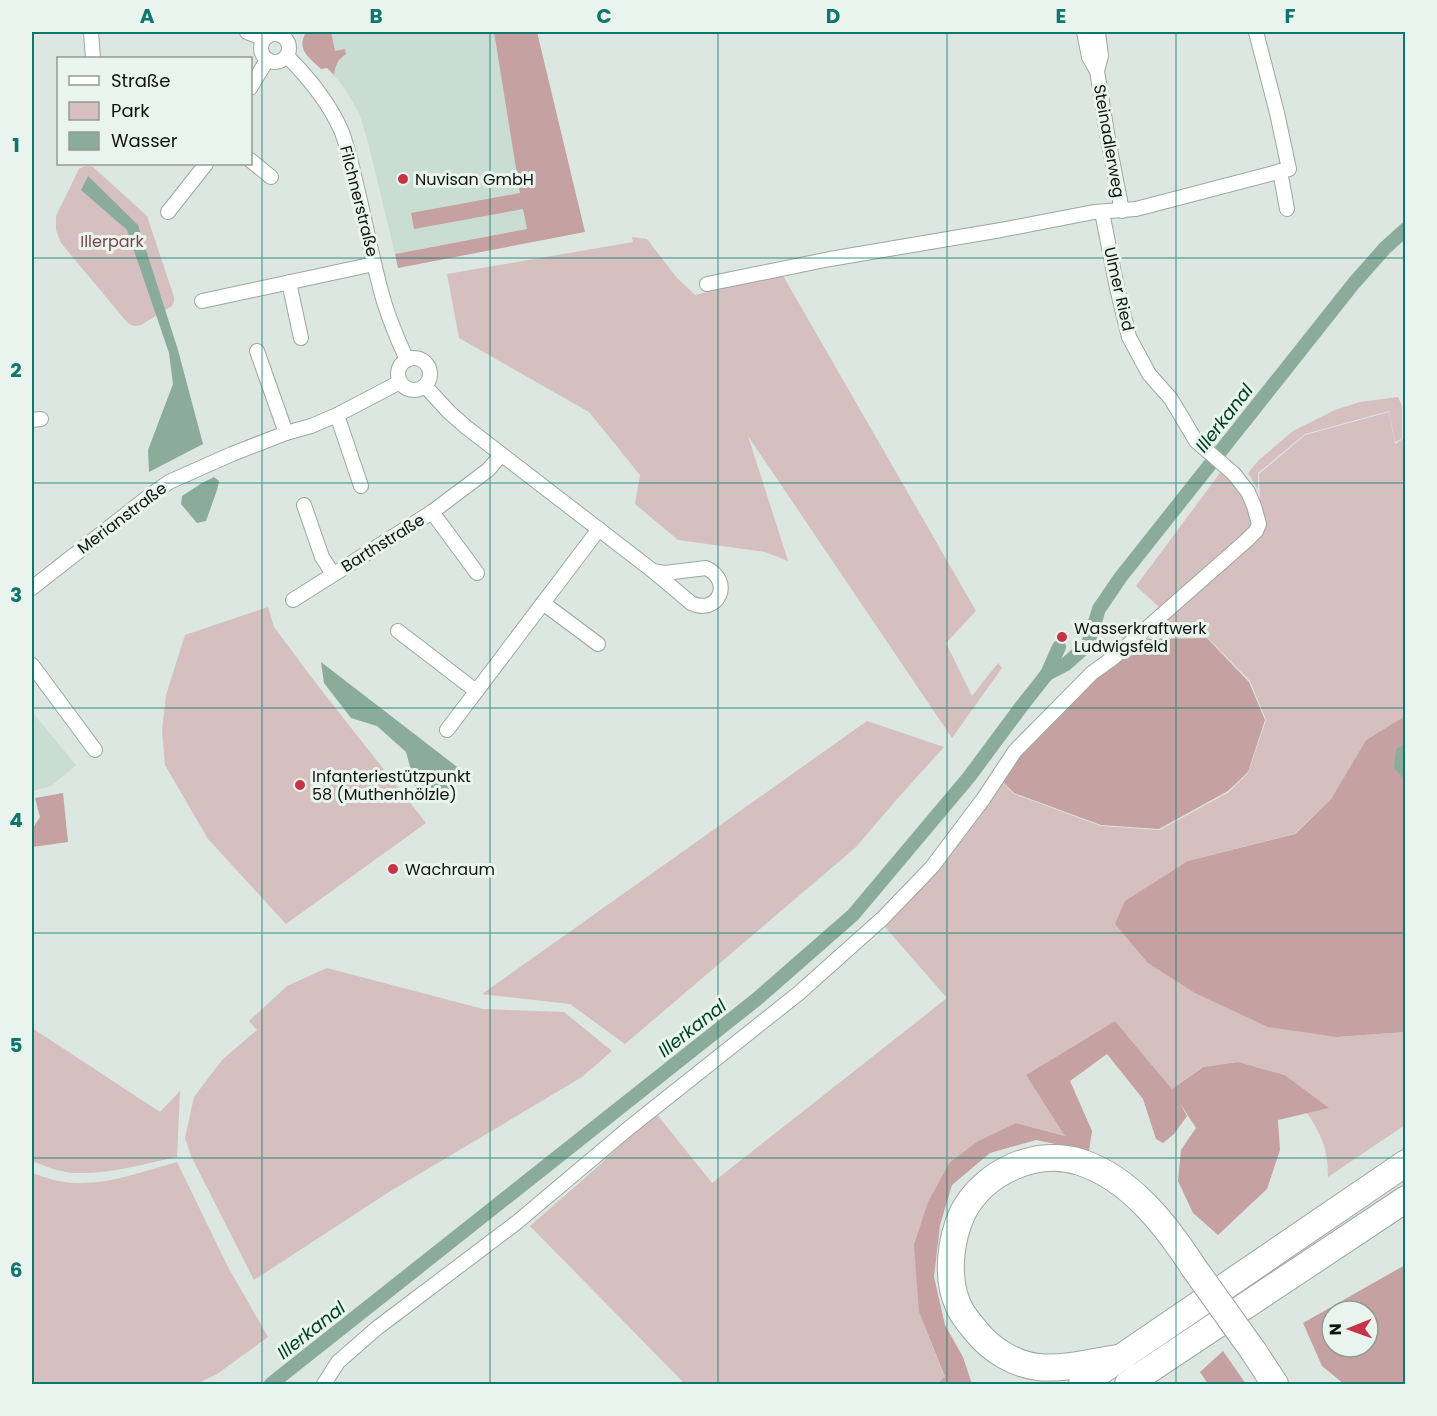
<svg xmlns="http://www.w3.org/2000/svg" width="1437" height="1416" viewBox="0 0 1437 1416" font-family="Poppins,sans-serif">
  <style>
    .built { fill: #caddd2 }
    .green { fill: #d6bfbf }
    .forest { fill: #c5a1a1; fill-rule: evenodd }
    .water { fill: #8cac9b }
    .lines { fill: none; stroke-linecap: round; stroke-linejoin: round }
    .canal { stroke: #8cac9b; stroke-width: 14 }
    .street-casing { stroke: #9ca7a1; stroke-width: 16 }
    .highway-casing { stroke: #9ca7a1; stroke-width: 28 }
    .street { stroke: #fff; stroke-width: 14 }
    .highway { stroke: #fff; stroke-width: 26 }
    .highway-bridge-casing { stroke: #9ca7a1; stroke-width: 28; stroke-linecap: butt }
    .highway-bridge { stroke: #fff; stroke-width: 26 }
    .grid { fill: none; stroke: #0f766e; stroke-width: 1.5; stroke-opacity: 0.55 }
    .poi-dot { fill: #c53548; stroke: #e8f4ed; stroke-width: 2 }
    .labels { text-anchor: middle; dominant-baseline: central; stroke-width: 6; stroke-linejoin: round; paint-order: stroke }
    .street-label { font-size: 16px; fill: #101412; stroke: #e8f4ed }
    .poi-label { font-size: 16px; fill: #101412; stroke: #e8f4ed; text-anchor: start }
    .park-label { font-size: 16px; fill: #7a4547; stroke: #e8f4ed }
    .water-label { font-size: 18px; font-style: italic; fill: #004029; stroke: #e8f4ed }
    .neatline { fill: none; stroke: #0f766e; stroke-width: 2 }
    .grid-label { font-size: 20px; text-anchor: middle; font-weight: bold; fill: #0f766e }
  </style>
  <rect width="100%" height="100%" fill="#dbe7e0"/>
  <g class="built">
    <path d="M 306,32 L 494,32 L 527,229 L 395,254 L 368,142 L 359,113 L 345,89 L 328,68 L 321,69 L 305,53 L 302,42 Z"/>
    <path d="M 32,712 L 76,765 L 51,786 L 32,791 Z"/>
  </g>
  <g class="green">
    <path d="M 88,166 L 93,167 L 147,216 L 174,297 L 174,302 L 172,306 L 141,325 C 134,327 131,326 126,321 L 61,243 L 56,230 L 56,216 L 79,169 L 83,167 Z"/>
    <path d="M 632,237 L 647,239 L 677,278 L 695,295 L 782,274 L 976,611 L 946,643 L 972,696 L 998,663 L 1002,668 L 952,738 L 748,436 L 788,561 L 765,552 L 678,540 L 635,504 L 640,475 L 589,412 L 459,338 L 447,274 L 633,242 Z"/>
    <path d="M 1398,397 L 1402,406 L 1402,439 L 1395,442 L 1389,411 L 1305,434 L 1258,473 L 1258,490 L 1248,473 L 1259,460 L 1293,431 L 1335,410 L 1360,402 Z"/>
    <path d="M 1403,406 L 1405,406 L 1405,716 L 1366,740 L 1331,799 L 1294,834 L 1188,861 L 1337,1037 L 1405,1032 L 1405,1125 L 1328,1177 C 1328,1150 1322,1135 1307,1113 L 1328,1108 L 1285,1075 L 1238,1062 L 1202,1067 L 1172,1089 L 1115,1021 L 1026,1075 L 1066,1136 L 1016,1123 L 978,1141 L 950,1162 L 919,1312 L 945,1378 L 937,1384 L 685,1384 L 530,1226 L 593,1171 L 655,1112 L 712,1183 L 947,998 L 885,927 L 933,871 L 1000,780 L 1014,794 L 1101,826 L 1160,830 L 1229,792 L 1248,773 L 1266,720 L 1250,681 L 1207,637 L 1153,633 L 1179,606 L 1261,530 L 1259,474 L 1305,435 L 1389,412 L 1395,444 L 1403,439 Z"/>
    <path d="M 1223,469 L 1239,484 L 1252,513 L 1251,524 L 1246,534 L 1162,610 L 1136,586 Z"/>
    <path d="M 268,607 L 274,627 L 315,682 L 426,823 L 286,924 L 208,839 L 165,765 L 162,731 L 166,695 L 185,635 Z"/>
    <path d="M 867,721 L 944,747 L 898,798 L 856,847 L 625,1044 L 570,1004 L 482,994 Z"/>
    <path d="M 327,968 L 483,1009 L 564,1012 L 612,1051 L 582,1077 L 389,1192 L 254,1280 L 191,1156 L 185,1138 L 194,1097 L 222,1060 L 257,1030 L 249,1021 L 287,986 Z"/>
    <path d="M 32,1028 L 160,1112 L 180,1091 L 177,1157 C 144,1164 110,1174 76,1173 C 61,1173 45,1166 32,1161 Z"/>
    <path d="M 177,1162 L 228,1267 L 268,1337 L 217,1374 L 196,1384 L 32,1384 L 32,1173 C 46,1178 62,1183 77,1183 C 111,1184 144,1171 177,1162 Z"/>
  </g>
  <g class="forest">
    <path d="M 306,32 L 331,32 L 335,51 L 345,49 L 346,54 C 338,59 335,66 334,75 L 327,68 L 321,69 C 309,57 296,50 306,32 Z"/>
    <path d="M 494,32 L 537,32 L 585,232 L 398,268 L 395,254 L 527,229 L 523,209 L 414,229 L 411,213 L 520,193 Z"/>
    <path d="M 1207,638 L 1249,682 L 1265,720 L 1248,772 L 1228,791 L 1159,829 L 1101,825 L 1014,793 L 1000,779 L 1006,766 L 1066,690 L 1148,639 Z"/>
    <path d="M 1405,716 L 1405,1032 L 1337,1037 L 1268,1027 L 1195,993 L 1148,963 L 1115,924 L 1125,901 L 1188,861 L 1295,834 L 1331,799 L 1366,740 Z"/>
    <path d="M 63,793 L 68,842 L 32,847 L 32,829 L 33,828 L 40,817 L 35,798 Z"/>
    <path d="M 1115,1021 L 1172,1089 L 1203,1067 L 1238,1062 L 1285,1075 L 1329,1108 L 1278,1120 L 1280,1150 L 1267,1189 L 1218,1235 L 1193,1213 L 1178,1181 L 1181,1150 L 1196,1128 L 1180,1103 L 1187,1116 L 1174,1134 L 1163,1143 L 1156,1139 L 1143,1099 L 1107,1054 L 1070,1081 L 1092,1131 L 1089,1151 L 1036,1140 L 990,1153 L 952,1185 L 940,1225 L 934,1277 L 945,1325 L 963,1357 L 972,1384 L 937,1384 L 945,1377 L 919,1312 L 914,1245 L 928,1202 L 950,1162 L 978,1141 L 1016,1123 L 1065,1136 L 1026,1075 Z"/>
    <path d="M 1405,1265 L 1405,1384 L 1344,1384 L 1322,1366 L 1303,1323 ZM 1332,1311 L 1368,1311 L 1368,1347 L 1332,1347 Z"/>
    <path d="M 1223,1351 L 1246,1384 L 1208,1384 L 1200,1372 Z"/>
  </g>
  <g class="water">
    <path d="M 88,176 L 138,225 L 178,350 L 203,444 L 149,472 L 148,450 L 173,384 L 169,353 L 127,230 L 81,190 Z"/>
    <path d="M 214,477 L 219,481 L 217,490 L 206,521 L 197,523 L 181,504 L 182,496 L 202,483 Z"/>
    <path d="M 321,662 L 465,773 L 449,789 L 433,797 L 417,792 L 406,752 L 377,726 L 351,718 L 324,683 Z"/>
    <path d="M 1405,744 L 1405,780 L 1394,768 L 1396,749 Z"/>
  </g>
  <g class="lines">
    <g class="canal">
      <path d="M 1089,641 L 1099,609 L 1120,578 L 1354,283 L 1385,248 L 1406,229"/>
      <path d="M 1047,674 L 1059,647"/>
      <path d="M 271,1384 L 757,999 L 853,915 L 969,777 L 1021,707 L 1047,674 L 1066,664 L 1084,648"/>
    </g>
    <defs>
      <g id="street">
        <path d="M 91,32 L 93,58"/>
        <path d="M 247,32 L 264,39"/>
        <path d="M 1084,32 L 1089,57 L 1097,71 L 1108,139 L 1122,211"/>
        <circle cx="275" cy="48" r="14"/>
        <path d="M 287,56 C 309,78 328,101 341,130 C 349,150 353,171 358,192 C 366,225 372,258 381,291 C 387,315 397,338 407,360"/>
        <path d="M 1097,71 L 1101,56 L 1098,32"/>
        <path d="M 250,88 L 267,60"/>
        <path d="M 250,160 L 271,177"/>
        <path d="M 1280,171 L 1287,209"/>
        <path d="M 168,212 L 206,164"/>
        <path d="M 289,282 L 301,338"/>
        <path d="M 707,284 L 830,259 L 1001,230 L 1094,212 L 1136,209 L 1289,169 L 1277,113 L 1256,32"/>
        <path d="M 202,301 L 374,264"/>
        <path d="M 257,351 L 286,433"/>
        <circle cx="414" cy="374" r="16"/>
        <path d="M 425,386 L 449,412 L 466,427 L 653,571 L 691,603 C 718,616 734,581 706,568 L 665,573 L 653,571"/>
        <path d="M 337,415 L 361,486"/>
        <path d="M 32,420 L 41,419"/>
        <path d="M 304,505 L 322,557 L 333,574"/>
        <path d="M 432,512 L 477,573"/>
        <path d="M 32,588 L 148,497 L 169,482 L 232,454 L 286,433 L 311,426 L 337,415 L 400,382"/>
        <path d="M 293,600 L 432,512 L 488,470 L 501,455"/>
        <path d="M 543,603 L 598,644"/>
        <path d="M 398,631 L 476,691"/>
        <path d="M 32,665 L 95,750"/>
        <path d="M 447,730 L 599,529"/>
        <path d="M 324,1384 L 338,1362 L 377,1328 L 516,1223 L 629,1128 L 799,993 L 883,918 L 932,867 L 984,798 L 1015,751 L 1092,673 L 1113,658 L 1247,540 L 1256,531 L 1259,524 L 1254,506 L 1248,492 L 1234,474 L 1196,441 L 1171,399 L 1149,374 L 1129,337 L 1117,288 L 1102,212"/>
      </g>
      <g id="highway">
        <path d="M 1254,1352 L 1275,1384"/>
        <path d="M 1123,1357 C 1097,1361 1065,1370 1038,1367 C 1014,1364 991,1350 976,1331 C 970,1324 962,1315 958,1305 C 946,1277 950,1240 963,1212 C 984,1172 1036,1148 1080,1162 C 1130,1178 1166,1225 1194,1268"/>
        <path d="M 1082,1384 L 1406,1163"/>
        <path d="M 1128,1384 L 1406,1199"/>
      </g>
    </defs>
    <use href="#street" class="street-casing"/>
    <use href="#highway" class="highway-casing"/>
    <use href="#street" class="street"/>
    <use href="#highway" class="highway"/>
    <defs>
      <path id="highway-bridge" d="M 1194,1268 L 1254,1352"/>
    </defs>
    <use href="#highway-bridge" class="highway-bridge-casing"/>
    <use href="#highway-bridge" class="highway-bridge"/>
  </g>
  <path class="grid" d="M 262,32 L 262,1384M 490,32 L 490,1384M 718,32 L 718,1384M 947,32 L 947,1384M 1176,32 L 1176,1384M 32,258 L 1406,258M 32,483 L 1406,483M 32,708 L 1406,708M 32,933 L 1406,933M 32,1158 L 1406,1158"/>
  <g class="poi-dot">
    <circle cx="403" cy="179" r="6"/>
    <circle cx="1062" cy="637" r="6"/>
    <circle cx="300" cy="785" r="6"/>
    <circle cx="393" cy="869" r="6"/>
  </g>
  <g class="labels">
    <g class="street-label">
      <text transform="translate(1109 141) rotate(80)">Steinadlerweg</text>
      <text transform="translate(359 201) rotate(76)">Filchnerstraße</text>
      <text transform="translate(1119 289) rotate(77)">Ulmer Ried</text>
      <text transform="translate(122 518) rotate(-37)">Merianstraße</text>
      <text transform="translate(383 543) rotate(-32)">Barthstraße</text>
    </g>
    <g class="poi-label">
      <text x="415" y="179">Nuvisan GmbH</text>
      <text x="1074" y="628">Wasserkraftwerk<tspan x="1074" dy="18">Ludwigsfeld</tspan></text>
      <text x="312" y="776">Infanteriestützpunkt<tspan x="312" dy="18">58 (Muthenhölzle)</tspan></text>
      <text x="405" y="869">Wachraum</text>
    </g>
    <g class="park-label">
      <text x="112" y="241">Illerpark</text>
    </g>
    <g class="water-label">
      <text transform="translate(1224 418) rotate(-52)">Illerkanal</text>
      <text transform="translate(692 1028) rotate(-38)">Illerkanal</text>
      <text transform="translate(311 1330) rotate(-38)">Illerkanal</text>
    </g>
  </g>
  <rect width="1437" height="1416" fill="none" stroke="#e8f4ed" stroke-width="66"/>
  <rect x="57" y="57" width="195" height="108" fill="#e8f4ed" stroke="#929a95" stroke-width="1.5"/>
  <rect x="69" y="76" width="30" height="9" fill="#ffffff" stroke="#929a95" stroke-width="1.5"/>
  <text x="111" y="87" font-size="18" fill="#101412">Straße</text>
  <rect x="69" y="102" width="30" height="18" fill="#d6bfbf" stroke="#929a95" stroke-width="1.5"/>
  <text x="111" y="117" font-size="18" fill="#101412">Park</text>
  <rect x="69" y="132" width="30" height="18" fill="#8cac9b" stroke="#929a95" stroke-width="1.5"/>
  <text x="111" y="147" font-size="18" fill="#101412">Wasser</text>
  <g transform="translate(1350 1329) rotate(269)"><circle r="28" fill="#e8f4ed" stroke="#929a95" stroke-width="1.5"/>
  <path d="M0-4.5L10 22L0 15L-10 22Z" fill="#c53548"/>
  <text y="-9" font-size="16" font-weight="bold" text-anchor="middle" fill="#101412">N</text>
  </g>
  <rect x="33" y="33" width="1371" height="1350" class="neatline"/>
  <g class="grid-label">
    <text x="147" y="23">A</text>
    <text x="376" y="23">B</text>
    <text x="604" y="23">C</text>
    <text x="833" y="23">D</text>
    <text x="1061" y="23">E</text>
    <text x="1290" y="23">F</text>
    <text x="16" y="152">1</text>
    <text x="16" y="377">2</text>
    <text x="16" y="602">3</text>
    <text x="16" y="827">4</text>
    <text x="16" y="1052">5</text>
    <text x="16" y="1277">6</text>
  </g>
</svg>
